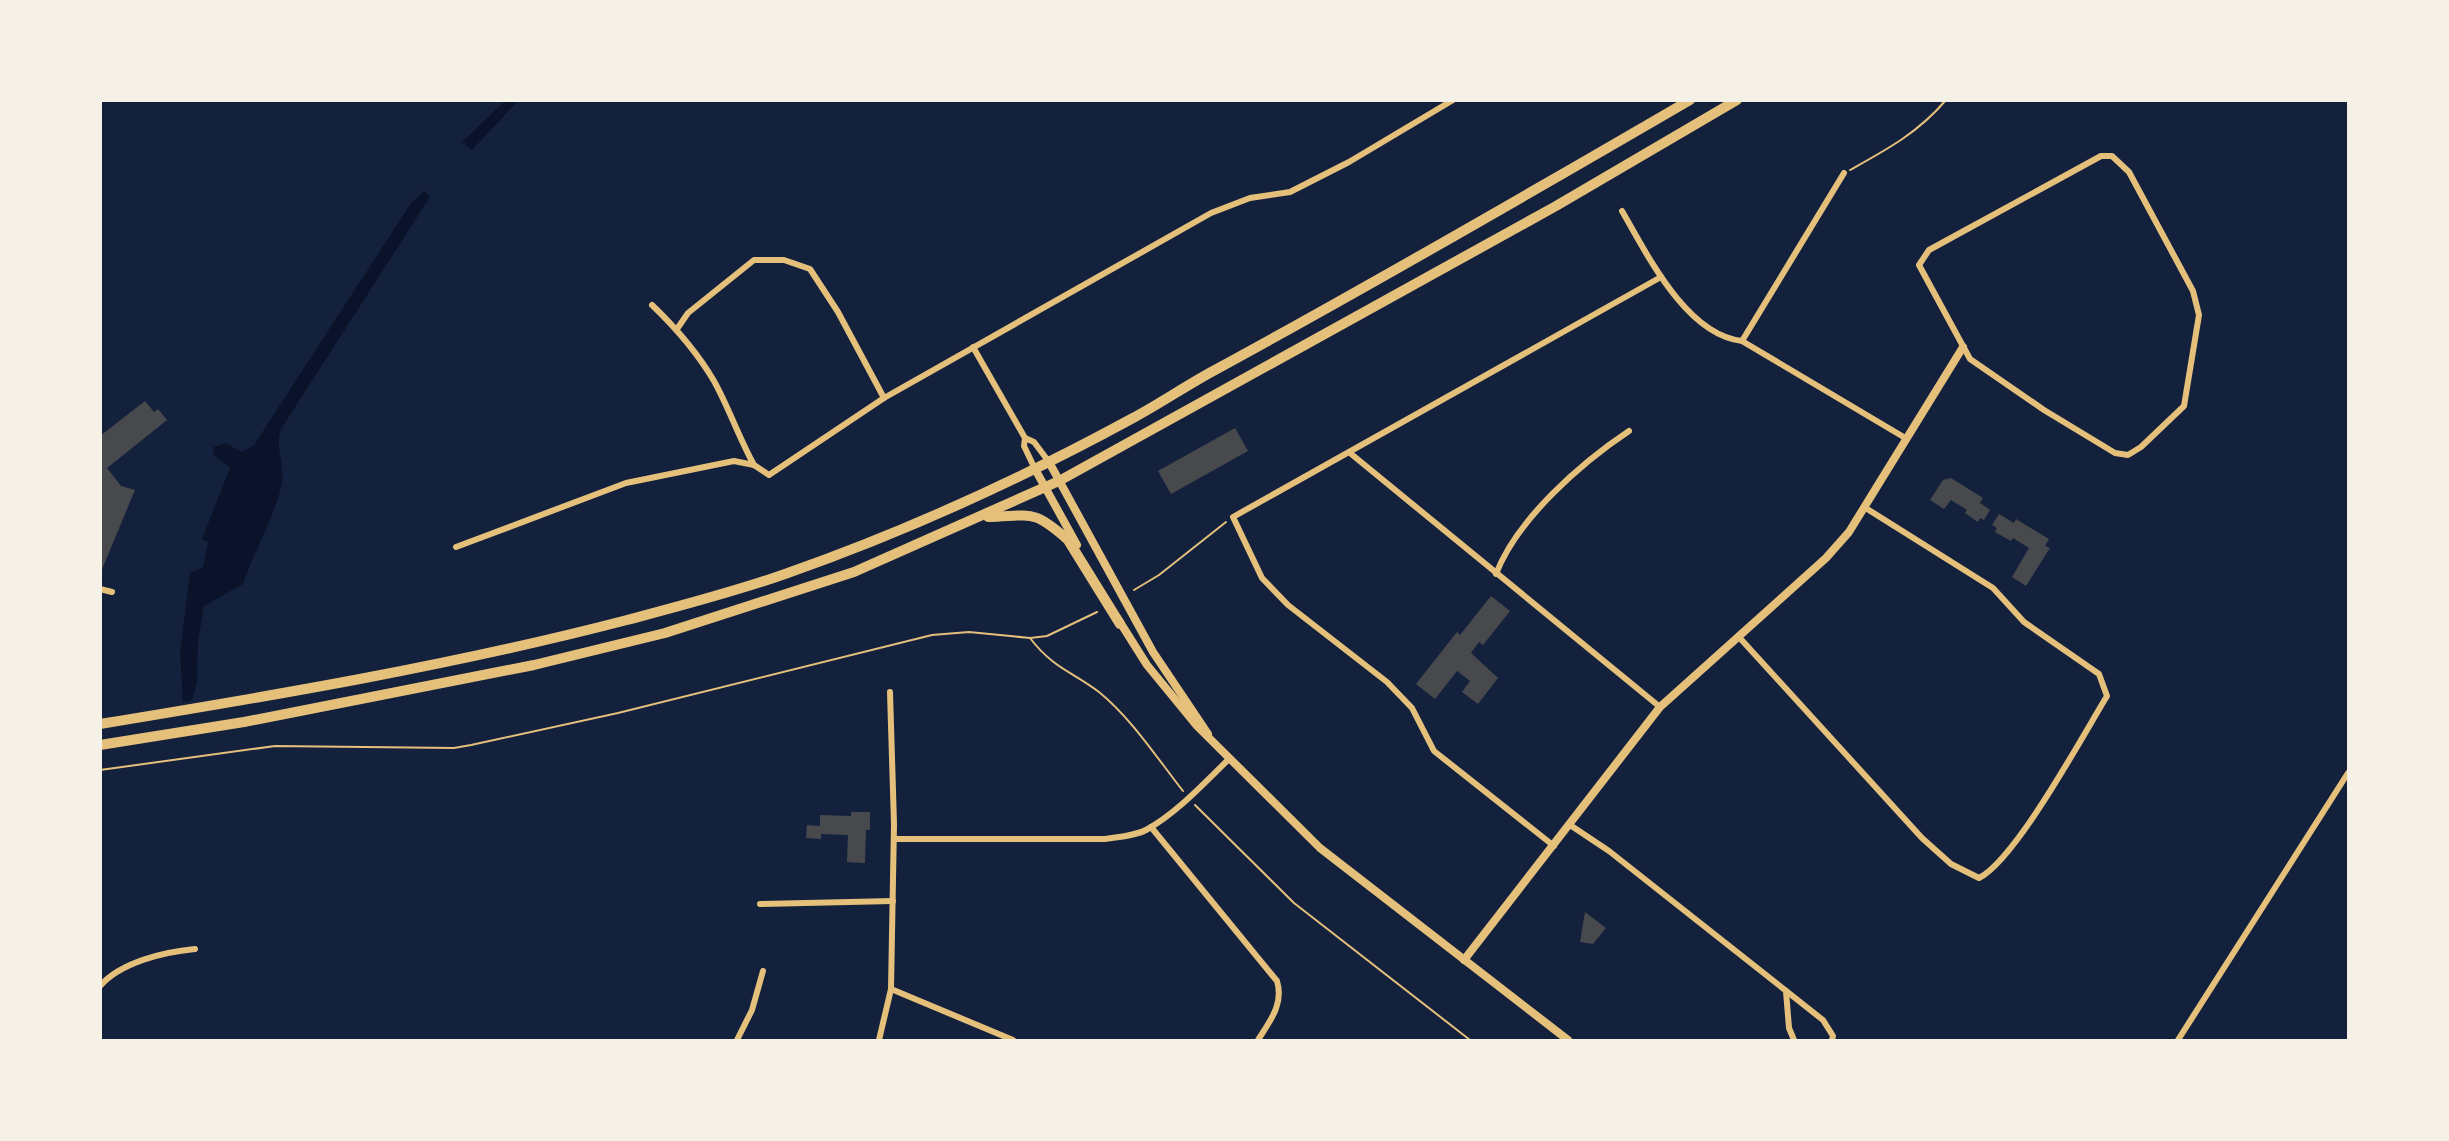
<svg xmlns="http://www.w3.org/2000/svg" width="2449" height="1141" viewBox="0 0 2449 1141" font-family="'IBM Plex Serif',serif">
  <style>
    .water { fill: #0b132b }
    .building { fill: #48494c }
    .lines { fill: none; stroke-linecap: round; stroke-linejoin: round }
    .path { stroke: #e5c07b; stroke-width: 2 }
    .minor { stroke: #e5c07b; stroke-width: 6 }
    .tertiary { stroke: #e5c07b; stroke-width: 8 }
    .trunk { stroke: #e5c07b; stroke-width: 10 }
  </style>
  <rect width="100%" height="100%" fill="#14213d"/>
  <g class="water">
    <path d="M 505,101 L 518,101 L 472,150 L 462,142 Z"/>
    <path d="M 424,191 L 430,197 L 281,429 C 274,452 287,465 281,488 C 272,522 254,551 243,584 L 204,606 L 198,642 L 197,683 L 192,700 L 183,702 L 180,653 L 190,573 L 203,567 L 208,542 L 202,539 L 230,468 L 213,455 L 214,447 L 225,443 L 242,452 L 254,445 L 411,203 Z"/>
  </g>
  <g class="building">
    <path d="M 145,401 L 154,412 L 158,409 L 167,420 L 107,468 L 121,486 L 135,490 L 100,574 L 100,436 Z"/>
    <path d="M 1235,428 L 1248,451 L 1171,494 L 1158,471 Z"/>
    <path d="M 1951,478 L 1983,498 L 1980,503 L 1990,510 L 1984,520 L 1980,518 L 1978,522 L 1965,513 L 1967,510 L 1951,500 L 1944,509 L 1930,500 L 1943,480 Z"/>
    <path d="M 1999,514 L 2014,523 L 2016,519 L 2049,539 L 2045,546 L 2050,548 L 2026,586 L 2012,577 L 2029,548 L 2013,538 L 2011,541 L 1995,532 L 1997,528 L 1992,525 Z"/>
    <path d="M 1491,596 L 1510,611 L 1483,645 L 1479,642 L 1471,653 L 1498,678 L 1478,704 L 1462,692 L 1470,681 L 1457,671 L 1435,699 L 1416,684 L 1457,632 L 1460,635 Z"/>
    <path d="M 851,812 L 870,812 L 870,830 L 866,830 L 865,863 L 847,862 L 848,835 L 821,834 L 821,839 L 806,838 L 807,825 L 820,826 L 820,815 L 851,816 Z"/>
    <path d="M 1585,912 L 1606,928 L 1593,944 L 1580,942 Z"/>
  </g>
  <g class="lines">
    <g class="path">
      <path d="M 1850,170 C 1886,150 1918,133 1946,100"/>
      <path d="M 1134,590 L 1159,575 L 1226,522"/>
      <path d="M 1030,638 C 1053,668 1071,671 1099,692 C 1132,719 1157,758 1183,791"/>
      <path d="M 100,770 L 275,746 L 454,748 L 471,745 L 618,713 L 932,635 L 969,632 L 1030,638 L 1047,636 L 1097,612"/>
      <path d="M 1195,805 L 1294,903 L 1470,1040"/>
    </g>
    <g class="minor">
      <path d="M 2101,156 L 2112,156 L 2129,172 L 2193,291 L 2199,315 L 2184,406 L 2141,447 L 2128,455 L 2115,453 L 2044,410 L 1970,359 L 1919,265 L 1929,250 Z"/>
      <path d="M 1622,211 C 1647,254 1686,335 1742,341 L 1907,439"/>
      <path d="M 652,305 C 676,328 697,352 714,381 C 729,408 739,438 754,465"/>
      <path d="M 677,329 L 688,313 L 754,260 L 784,260 L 810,269 L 838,312 L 884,398"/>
      <path d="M 1742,341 L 1844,173"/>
      <path d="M 973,347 L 1025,438 L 1024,446 L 1035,469"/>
      <path d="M 1025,438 L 1034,442 L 1049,462"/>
      <path d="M 1350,453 L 1660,707"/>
      <path d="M 456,547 L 626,483 L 734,461 L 754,465 L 769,475 L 884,398 L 1211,213 L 1250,198 L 1290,192 L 1349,162 L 1453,100"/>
      <path d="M 1496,574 C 1517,519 1581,463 1629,431"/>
      <path d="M 100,589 L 112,592"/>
      <path d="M 1738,636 L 1922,838 L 1951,864 L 1979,878 C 2016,859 2082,737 2107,696 L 2099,674 L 2024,622 L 1993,588 L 1864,507"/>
      <path d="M 1570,825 L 1609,851 L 1823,1020 L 1833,1036 L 1832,1040"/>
      <path d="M 1151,827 L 1277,981 C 1284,1004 1270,1021 1258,1040"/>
      <path d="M 894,839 L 1105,839 C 1118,837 1135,836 1146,830 C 1177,813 1204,783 1229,759"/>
      <path d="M 1554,846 L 1434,751 L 1412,708 L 1387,682 L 1288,605 L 1262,578 L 1233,517 L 1661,277"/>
      <path d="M 760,904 L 893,901"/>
      <path d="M 100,986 C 121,962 164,952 195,949"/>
      <path d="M 891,989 L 1013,1040"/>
      <path d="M 1786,991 L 1789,1028 L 1794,1040"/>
      <path d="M 737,1040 L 752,1010 L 763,971"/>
      <path d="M 879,1040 L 891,989 L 894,824 L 890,692"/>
      <path d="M 2178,1040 L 2348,773"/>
    </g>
    <g class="tertiary">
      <path d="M 1049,462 L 1153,652 L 1208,734"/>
      <path d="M 1035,469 L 1077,545"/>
      <path d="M 1118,619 L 1147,665 L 1197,726 L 1320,848 L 1568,1040"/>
      <path d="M 1464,960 L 1660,707 L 1826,558 L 1849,532 L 1963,347"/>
    </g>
    <g class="trunk">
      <path d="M 988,517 C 1031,516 1032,508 1068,540 L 1120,624"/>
      <path d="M 100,724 C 277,695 454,665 627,620 C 680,606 734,592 785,574 C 905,532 1021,479 1133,418 C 1161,403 1187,385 1215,370 C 1375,283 1532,192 1690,100"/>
      <path d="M 100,745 L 244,722 L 534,665 L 665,633 L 854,572 L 1059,481 L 1556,206 L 1737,100"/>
    </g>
  </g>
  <rect width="2449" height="1141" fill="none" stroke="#f6f1e7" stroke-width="204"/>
</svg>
